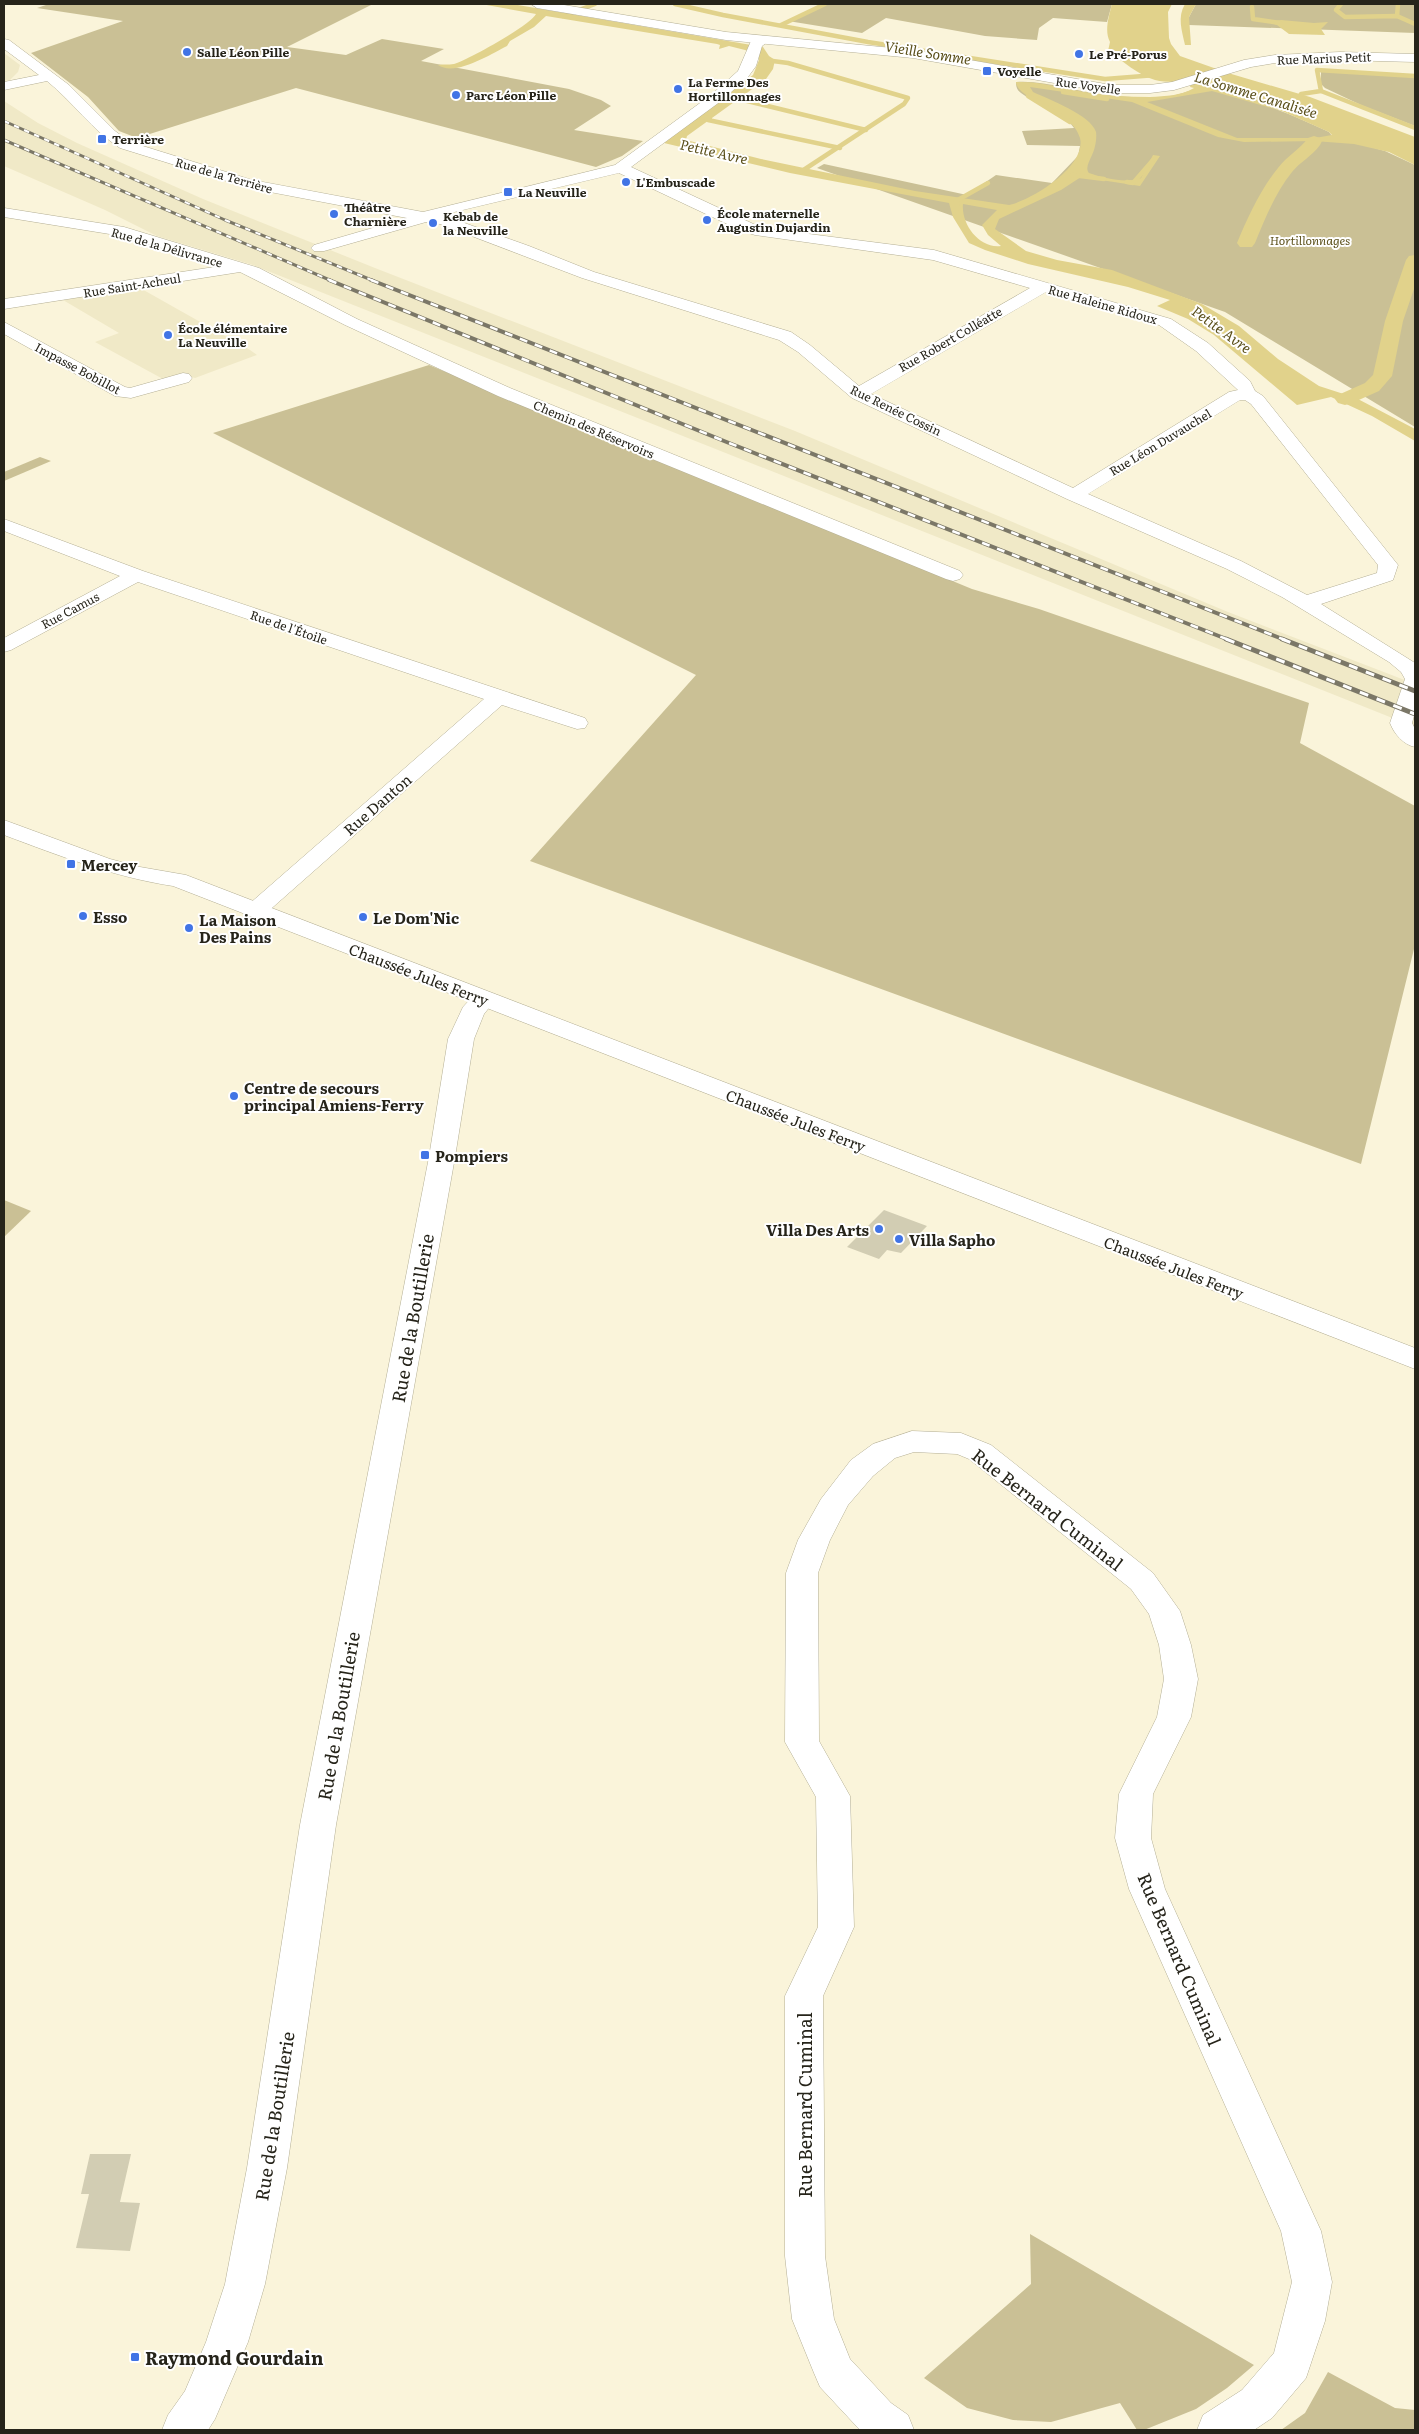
<svg xmlns="http://www.w3.org/2000/svg" width="1419" height="2434" viewBox="0 0 1419 2434" font-family="Literata,serif">
  <style>
    .built { fill: #f0e9c7 }
    .green { fill: #cac095 }
    .water { fill: #e1d28b; fill-rule: evenodd }
    .lines { fill: none; stroke-linecap: round; stroke-linejoin: round }
    .stream { stroke: #e1d28b; stroke-width: 4.5 }
    .canal { fill: #e1d28b; fill-rule: evenodd }
    .building { fill: #d2cdb3 }
    .minor-casing { stroke: #b4af95; stroke-width: 1 }
    .tertiary-casing { stroke: #b4af95; stroke-width: 1 }
    .primary-casing { stroke: #b4af95; stroke-width: 1 }
    .minor { fill: #fff; fill-rule: evenodd }
    .tertiary { fill: #fff; fill-rule: evenodd }
    .primary { fill: #fff; fill-rule: evenodd }
    .rail-far2-casing { stroke: #7b7767; stroke-width: 3 }
    .rail-far1-casing { stroke: #7b7767; stroke-width: 4 }
    .rail-casing { stroke: #7b7767; stroke-width: 5 }
    .rail-far2 { stroke: #fff; stroke-width: 2; stroke-dasharray: 5.5; stroke-linecap: butt }
    .rail-far1 { stroke: #fff; stroke-width: 2.5; stroke-dasharray: 8; stroke-linecap: butt }
    .rail { stroke: #fff; stroke-width: 3; stroke-dasharray: 9; stroke-linecap: butt }
    .poi-dot { fill: #4174e5; stroke: #fff; stroke-width: 2 }
    .labels { text-anchor: middle; dominant-baseline: central; stroke-width: 4; stroke-linejoin: round; paint-order: stroke }
    .far-poi-label { font-size: 12px; font-weight: bold; fill: #26241a; stroke: #fff; text-anchor: start }
    .far-street-label { font-size: 12px; fill: #26241a; stroke: #fff }
    .far-park-label { font-size: 12px; font-style: italic; fill: #5f541f; stroke: #fff }
    .far-water-label { font-size: 14px; font-style: italic; fill: #5a4f1a; stroke: #fff }
    .street-label { font-size: 15px; fill: #26241a; stroke: #fff }
    .poi-label { font-size: 15px; font-weight: bold; fill: #26241a; stroke: #fff; text-anchor: start }
    .near-street-label { font-size: 18px; fill: #26241a; stroke: #fff }
    .near-poi-label { font-size: 18px; font-weight: bold; fill: #26241a; stroke: #fff; text-anchor: start }
  </style>
  <rect width="100%" height="100%" fill="#faf4da"/>
  <g class="built">
    <path d="M 4,53 L 20,65 L 18,72 L 10,80 L 4,81 Z"/>
    <path d="M 4,101 L 38,123 L 77,143 L 203,199 L 375,268 L 795,431 L 1228,612 L 1415,684 L 1415,727 L 253,265 L 157,236 L 105,210 L 4,166 Z"/>
    <path d="M 140,288 L 250,350 L 257,355 L 195,378 L 180,374 L 163,379 L 95,342 L 119,333 L 63,300 Z"/>
  </g>
  <g class="green">
    <path d="M 49,4 L 373,4 L 287,47 L 346,55 L 382,39 L 444,49 L 421,61 L 569,89 L 601,100 L 611,106 L 574,130 L 643,141 L 622,156 L 596,167 L 296,88 L 137,138 L 119,131 L 88,97 L 31,53 L 123,21 L 37,8 Z"/>
    <path d="M 825,4 L 1112,4 L 1107,22 L 1053,18 L 1039,28 L 1037,40 L 985,36 L 886,18 L 862,33 L 788,21 Z"/>
    <path d="M 1196,4 L 1415,4 L 1415,33 L 1189,25 L 1189,17 Z"/>
    <path d="M 1325,70 L 1415,76 L 1415,126 L 1363,106 L 1325,88 L 1321,84 L 1321,71 Z"/>
    <path d="M 1016,82 C 1046,80 1076,92 1106,95 C 1127,97 1150,99 1170,96 C 1178,95 1185,92 1192,90 C 1223,84 1300,118 1329,132 L 1332,136 L 1385,151 L 1415,165 L 1415,427 L 1225,312 L 817,168 L 824,164 L 967,195 L 996,175 L 1052,183 L 1078,156 L 1080,146 L 1027,145 L 1022,131 L 1074,128 C 1061,108 1038,105 1021,93 C 1017,90 1016,87 1016,82 Z"/>
    <path d="M 429,365 L 972,589 L 1039,609 L 1309,703 L 1300,743 L 1415,806 L 1415,945 L 1361,1164 L 530,861 L 696,675 L 213,433 Z"/>
    <path d="M 40,457 L 51,461 L 4,481 L 4,472 Z"/>
    <path d="M 4,1200 L 31,1211 L 4,1237 Z"/>
    <path d="M 1030,2234 L 1254,2365 L 1227,2388 L 1196,2409 L 1144,2430 L 1137,2430 L 1120,2403 L 1051,2422 L 1013,2420 L 967,2408 L 924,2378 L 1031,2284 Z"/>
    <path d="M 1328,2372 L 1395,2408 L 1415,2410 L 1415,2430 L 1281,2430 L 1305,2413 Z"/>
  </g>
  <g class="water">
    <path d="M 481,4 L 512,4 L 763,47 L 769,56 L 775,60 L 773,69 L 766,79 L 687,136 L 686,140 L 761,159 L 915,191 L 1009,205 C 1032,200 1087,166 1080,138 C 1073,110 1017,100 1016,82 C 1039,81 1062,88 1084,92 C 1106,96 1128,97 1150,97 C 1166,96 1180,96 1194,88 L 1190,87 L 1191,84 C 1179,81 1167,83 1155,80 C 1138,75 1123,61 1108,51 L 1110,42 C 1104,31 1109,16 1112,4 L 1172,4 L 1168,12 L 1169,38 L 1171,44 L 1180,56 L 1228,73 L 1310,97 L 1415,137 L 1415,165 L 1389,152 L 1354,144 L 1314,141 L 1244,142 L 1218,137 L 1132,102 L 1030,87 L 1033,92 C 1048,99 1091,115 1096,132 C 1097,139 1095,149 1092,155 C 1089,162 1085,168 1089,173 C 1103,178 1127,184 1141,178 L 1153,155 L 1160,156 L 1140,186 L 1081,177 L 1061,190 L 999,219 L 995,229 L 1026,251 L 1057,260 L 1112,270 L 1202,304 L 1239,326 L 1278,359 L 1319,386 L 1356,398 L 1415,429 L 1415,441 L 1372,416 L 1331,397 L 1297,405 L 1214,335 L 1188,319 L 1157,306 L 1170,300 L 1128,287 L 1028,264 L 985,250 L 969,243 L 953,217 L 949,203 L 790,173 L 664,143 L 753,75 L 759,60 L 757,53 L 729,46 L 719,49 L 720,45 L 717,44 L 546,16 L 534,27 L 510,41 L 507,46 C 491,54 455,77 438,65 C 444,64 448,65 454,64 C 466,61 531,25 536,14 ZM 1212,91 L 1282,111 L 1329,132 L 1332,135 L 1315,138 L 1237,138 L 1147,102 ZM 963,204 L 997,210 L 982,225 L 988,235 L 1001,246 C 979,249 961,224 963,204 Z"/>
    <path d="M 1185,4 L 1196,4 L 1189,17 L 1191,45 L 1185,45 C 1182,31 1177,17 1185,4 Z"/>
    <path d="M 1281,20 L 1314,23 L 1328,22 L 1321,29 L 1325,35 L 1289,34 L 1277,25 L 1268,22 Z"/>
  </g>
  <g class="lines">
    <g class="stream">
      <path d="M 675,4 L 723,15 L 868,42 L 1105,79 L 1156,75"/>
      <path d="M 1341,4 L 1336,10 L 1345,17 L 1397,16 L 1415,24"/>
      <path d="M 1252,7 L 1253,19 L 1280,23"/>
      <path d="M 563,16 L 595,4"/>
      <path d="M 1397,16 L 1398,4"/>
      <path d="M 781,25 L 825,4"/>
      <path d="M 765,60 L 788,63 L 908,98 L 904,104 L 802,171"/>
      <path d="M 1321,91 L 1415,128"/>
      <path d="M 1063,92 L 1107,99"/>
      <path d="M 1028,96 L 1070,122"/>
      <path d="M 731,97 L 866,130"/>
      <path d="M 1297,103 L 1301,94 L 1321,91 L 1317,70 L 1415,76"/>
      <path d="M 704,117 L 710,119 L 708,120 L 840,148"/>
      <path d="M 1072,175 L 1104,179"/>
      <path d="M 1127,182 L 1133,183 L 1153,160"/>
      <path d="M 958,208 L 956,201 L 988,183"/>
    </g>
    <g class="canal">
      <path d="M 1314,136 L 1320,138 L 1322,141 L 1320,145 C 1312,156 1300,162 1292,172 C 1275,193 1265,219 1255,243 L 1252,247 L 1240,247 L 1237,243 C 1248,217 1260,190 1278,168 C 1287,156 1300,149 1308,138 Z"/>
      <path d="M 1415,255 L 1415,286 L 1403,321 L 1392,376 L 1379,391 L 1352,403 L 1345,405 L 1338,403 L 1335,399 L 1338,395 L 1365,383 L 1373,375 L 1385,321 L 1406,260 L 1409,256 Z"/>
    </g>
  </g>
  <g class="building">
    <path d="M 884,1210 L 927,1226 L 901,1253 L 887,1250 L 879,1259 L 847,1247 Z"/>
    <path d="M 90,2154 L 131,2154 L 120,2202 L 140,2203 L 130,2251 L 76,2248 L 89,2194 L 81,2194 Z"/>
  </g>
  <g class="lines">
    <defs>
      <g id="minor">
        <path d="M 764,36 L 770,40 L 762,46 L 756,66 L 748,77 L 721,101 L 631,167 L 762,228 L 934,250 L 1171,319 L 1208,343 L 1250,381 L 1255,391 L 1263,396 L 1398,565 L 1393,580 L 1321,604 L 1415,663 L 1415,712 L 1412,723 L 1415,729 L 1415,747 C 1404,745 1394,734 1390,723 L 1405,679 L 1401,672 L 1389,662 L 1282,597 L 1227,569 L 1067,499 L 852,398 L 798,352 L 779,340 L 582,278 L 440,224 L 426,222 L 324,251 L 314,251 L 311,248 L 314,245 L 407,218 L 249,188 L 120,148 C 92,130 73,102 47,81 L 4,90 L 4,82 L 39,75 L 4,49 L 4,39 L 9,40 L 69,85 L 115,131 L 130,142 L 252,180 L 423,212 L 615,165 L 711,95 L 738,71 L 751,41 ZM 619,173 L 742,231 L 755,235 L 933,260 L 1030,288 L 859,386 L 810,345 L 791,332 L 594,272 L 529,246 L 442,215 ZM 1046,292 L 1159,325 L 1196,351 L 1238,390 L 1229,392 L 1073,488 L 871,394 ZM 1240,400 L 1245,400 L 1251,404 L 1378,565 L 1377,573 L 1307,595 L 1241,561 L 1088,494 Z"/>
        <path d="M 4,208 L 124,227 L 259,268 L 357,319 L 510,388 L 960,571 L 963,575 L 960,579 L 953,581 L 946,579 L 498,396 L 345,325 L 240,272 L 4,309 L 4,299 L 221,266 L 122,236 L 4,217 Z"/>
        <path d="M 4,322 L 125,387 L 130,388 L 183,373 L 189,374 L 192,378 L 189,382 L 131,398 L 115,396 L 4,334 Z"/>
        <path d="M 4,519 L 143,571 L 585,718 L 588,723 L 585,728 L 577,729 L 502,705 L 264,915 L 256,917 L 248,915 L 244,910 L 248,905 L 484,699 L 138,582 L 11,650 L 4,652 L 4,638 L 120,576 L 4,531 Z"/>
        <path d="M 912,1431 L 961,1433 L 991,1445 L 1153,1573 L 1180,1611 L 1191,1645 L 1198,1679 L 1191,1717 L 1153,1794 L 1151,1838 L 1165,1889 L 1321,2231 L 1332,2282 L 1325,2321 L 1306,2378 L 1272,2418 L 1254,2430 L 1197,2430 L 1203,2415 L 1242,2390 L 1274,2353 L 1292,2282 L 1281,2231 L 1129,1889 L 1115,1838 L 1119,1794 L 1157,1717 L 1164,1679 L 1159,1645 L 1149,1614 L 1131,1589 L 989,1475 L 969,1459 L 957,1454 L 914,1452 L 895,1458 L 873,1476 L 848,1505 L 830,1540 L 818,1573 L 819,1741 L 850,1796 L 854,1927 L 823,1996 L 825,2256 L 834,2319 L 850,2359 L 891,2403 L 908,2415 L 914,2430 L 860,2430 L 820,2387 L 814,2373 L 792,2319 L 785,2256 L 785,1996 L 818,1927 L 816,1797 L 785,1742 L 786,1573 L 798,1540 L 821,1499 L 851,1460 L 873,1444 Z"/>
      </g>
      <g id="tertiary">
        <path d="M 531,4 L 558,4 L 726,32 L 913,50 L 1111,85 L 1150,85 L 1172,82 L 1244,60 L 1275,55 L 1340,52 L 1415,54 L 1415,62 L 1340,60 L 1275,63 L 1251,67 L 1174,90 L 1150,93 L 1111,93 L 913,58 L 726,40 L 537,8 Z"/>
        <path d="M 484,992 L 493,994 L 496,999 L 484,1014 L 474,1039 L 455,1157 L 336,1825 L 287,2168 L 265,2284 L 248,2342 L 215,2419 L 208,2430 L 162,2430 L 168,2415 L 185,2391 L 206,2342 L 225,2284 L 247,2168 L 300,1825 L 429,1157 L 448,1039 L 463,1007 L 475,994 Z"/>
      </g>
      <path id="primary" d="M 4,820 L 110,859 L 140,867 L 186,875 L 1415,1348 L 1415,1369 L 173,886 C 114,877 60,856 4,835 Z"/>
    </defs>
    <use href="#minor" class="minor-casing"/>
    <use href="#tertiary" class="tertiary-casing"/>
    <use href="#primary" class="primary-casing"/>
    <use href="#minor" class="minor"/>
    <use href="#tertiary" class="tertiary"/>
    <use href="#primary" class="primary"/>
    <defs>
      <g id="rail-far2">
        <path d="M 4,121 L 225,220 L 374,281"/>
        <path d="M 4,140 L 332,281"/>
      </g>
      <g id="rail-far1">
        <path d="M 329,280 L 729,443 L 1229,640"/>
        <path d="M 371,280 L 1285,640"/>
      </g>
      <g id="rail">
        <path d="M 1226,639 L 1415,714"/>
        <path d="M 1282,639 L 1415,691"/>
      </g>
    </defs>
    <use href="#rail-far2" class="rail-far2-casing"/>
    <use href="#rail-far1" class="rail-far1-casing"/>
    <use href="#rail" class="rail-casing"/>
    <use href="#rail-far2" class="rail-far2"/>
    <use href="#rail-far1" class="rail-far1"/>
    <use href="#rail" class="rail"/>
  </g>
  <g class="poi-dot">
    <circle cx="187" cy="52" r="5"/>
    <circle cx="1079" cy="54" r="5"/>
    <rect x="982" y="66" width="10" height="10" rx="2.5"/>
    <circle cx="678" cy="89" r="5"/>
    <circle cx="456" cy="95" r="5"/>
    <rect x="97" y="134" width="10" height="10" rx="2.5"/>
    <circle cx="626" cy="182" r="5"/>
    <rect x="503" y="187" width="10" height="10" rx="2.5"/>
    <circle cx="334" cy="214" r="5"/>
    <circle cx="707" cy="220" r="5"/>
    <circle cx="433" cy="223" r="5"/>
    <circle cx="168" cy="335" r="5"/>
    <rect x="66" y="859" width="10" height="10" rx="2.5"/>
    <circle cx="83" cy="916" r="5"/>
    <circle cx="363" cy="917" r="5"/>
    <circle cx="189" cy="928" r="5"/>
    <circle cx="234" cy="1096" r="5"/>
    <rect x="420" y="1150" width="10" height="10" rx="2.5"/>
    <circle cx="879" cy="1229" r="5"/>
    <circle cx="899" cy="1239" r="5"/>
    <rect x="130" y="2352" width="10" height="10" rx="2.5"/>
  </g>
  <g class="labels">
    <g class="far-poi-label">
      <text x="197" y="52">Salle Léon Pille</text>
      <text x="1089" y="54">Le Pré-Porus</text>
      <text x="997" y="71">Voyelle</text>
      <text x="688" y="82">La Ferme Des<tspan x="688" dy="14">Hortillonnages</tspan></text>
      <text x="466" y="95">Parc Léon Pille</text>
      <text x="112" y="139">Terrière</text>
      <text x="636" y="182">L'Embuscade</text>
      <text x="518" y="192">La Neuville</text>
      <text x="344" y="207">Théâtre<tspan x="344" dy="14">Charnière</tspan></text>
      <text x="717" y="213">École maternelle<tspan x="717" dy="14">Augustin Dujardin</tspan></text>
      <text x="443" y="216">Kebab de<tspan x="443" dy="14">la Neuville</tspan></text>
      <text x="178" y="328">École élémentaire<tspan x="178" dy="14">La Neuville</tspan></text>
    </g>
    <g class="far-street-label">
      <text transform="translate(1324 58) rotate(-2)">Rue Marius Petit</text>
      <text transform="translate(1088 85) rotate(8)">Rue Voyelle</text>
      <text transform="translate(224 175) rotate(16)">Rue de la Terrière</text>
      <text transform="translate(167 247) rotate(16)">Rue de la Délivrance</text>
      <text transform="translate(132 285) rotate(-9)">Rue Saint-Acheul</text>
      <text transform="translate(1103 304) rotate(16)">Rue Haleine Ridoux</text>
      <text transform="translate(950 339) rotate(-30)">Rue Robert Colléatte</text>
      <text transform="translate(78 368) rotate(28)">Impasse Bobillot</text>
      <text transform="translate(896 410) rotate(26)">Rue Renée Cossin</text>
      <text transform="translate(594 429) rotate(23)">Chemin des Réservoirs</text>
      <text transform="translate(1160 442) rotate(-31)">Rue Léon Duvauchel</text>
      <text transform="translate(70 610) rotate(-28)">Rue Camus</text>
      <text transform="translate(289 627) rotate(19)">Rue de l'Étoile</text>
    </g>
    <g class="far-park-label">
      <text x="1310" y="240">Hortillonnages</text>
    </g>
    <g class="far-water-label">
      <text transform="translate(928 52) rotate(9)">Vieille Somme</text>
      <text transform="translate(1256 94) rotate(17)">La Somme Canalisée</text>
      <text transform="translate(714 151) rotate(13)">Petite Avre</text>
      <text transform="translate(1222 329) rotate(36)">Petite Avre</text>
    </g>
    <g class="street-label">
      <text transform="translate(377 804) rotate(-41)">Rue Danton</text>
      <text transform="translate(419 974) rotate(21)">Chaussée Jules Ferry</text>
      <text transform="translate(796 1120) rotate(21)">Chaussée Jules Ferry</text>
      <text transform="translate(1174 1267) rotate(21)">Chaussée Jules Ferry</text>
    </g>
    <g class="poi-label">
      <text x="81" y="864">Mercey</text>
      <text x="93" y="916">Esso</text>
      <text x="373" y="917">Le Dom'Nic</text>
      <text x="199" y="919">La Maison<tspan x="199" dy="17">Des Pains</tspan></text>
      <text x="244" y="1087">Centre de secours<tspan x="244" dy="17">principal Amiens-Ferry</tspan></text>
      <text x="435" y="1155">Pompiers</text>
      <text x="869" y="1229" text-anchor="end">Villa Des Arts</text>
      <text x="909" y="1239">Villa Sapho</text>
    </g>
    <g class="near-street-label">
      <text transform="translate(412 1318) rotate(-80)">Rue de la Boutillerie</text>
      <text transform="translate(1048 1509) rotate(38)">Rue Bernard Cuminal</text>
      <text transform="translate(338 1716) rotate(-80)">Rue de la Boutillerie</text>
      <text transform="translate(1180 1959) rotate(67)">Rue Bernard Cuminal</text>
      <text transform="translate(804 2105) rotate(-90)">Rue Bernard Cuminal</text>
      <text transform="translate(274 2116) rotate(-81)">Rue de la Boutillerie</text>
    </g>
    <g class="near-poi-label">
      <text x="145" y="2357">Raymond Gourdain</text>
    </g>
  </g>
  <rect width="1419" height="2434" fill="none" stroke="#26241a" stroke-width="10"/>
</svg>
